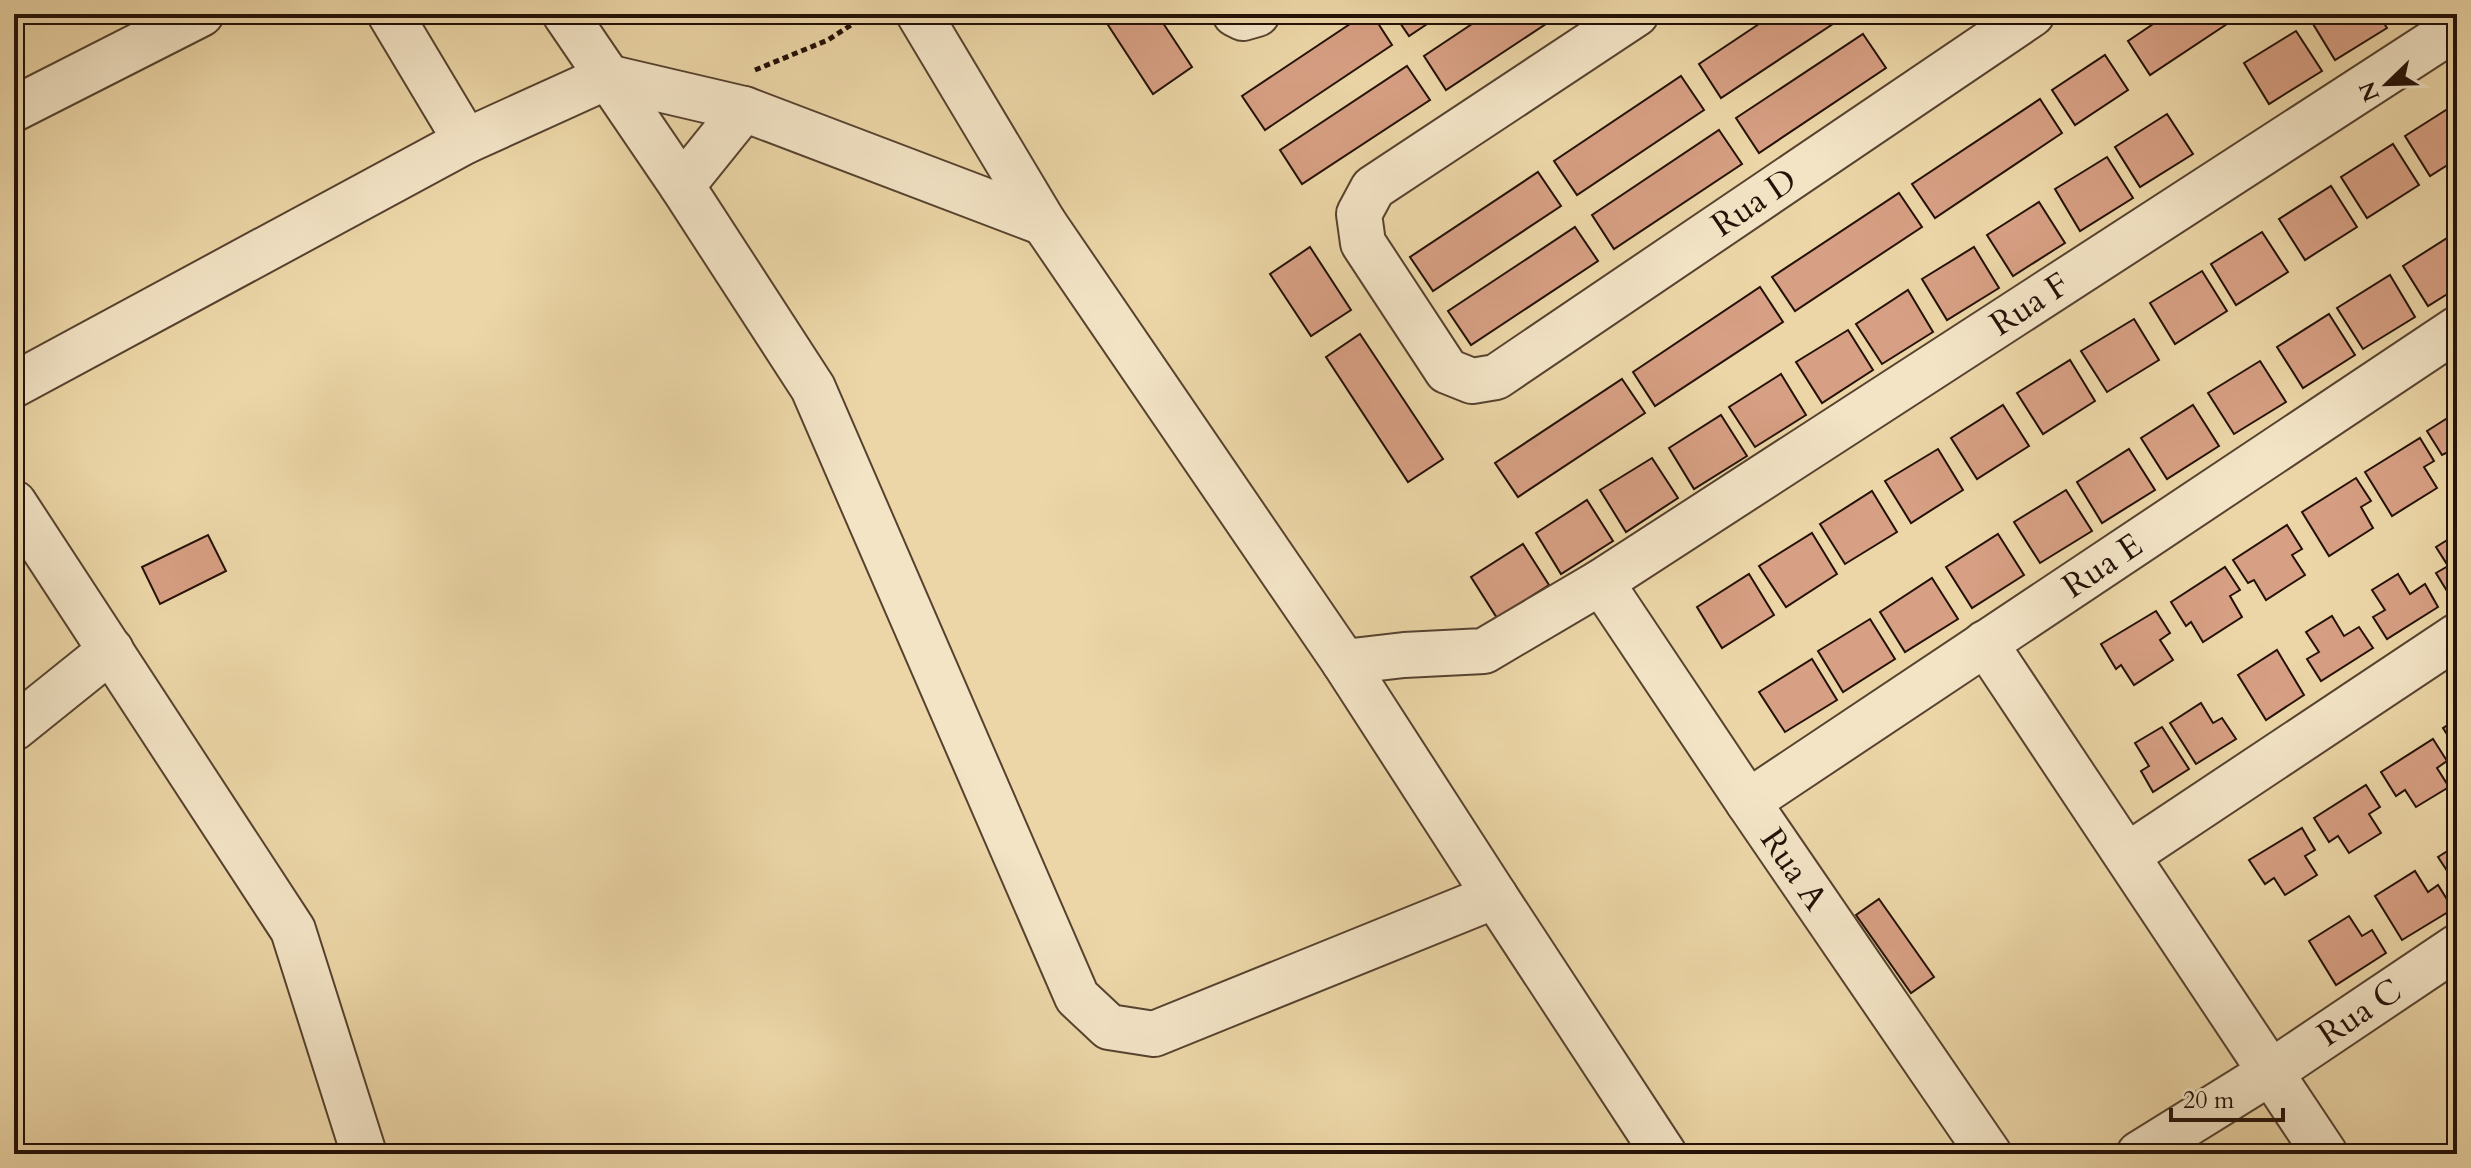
<svg xmlns="http://www.w3.org/2000/svg" width="2471" height="1168" viewBox="0 0 2471 1168" font-family="Cardo,serif">
  <style>
    .building { fill: #d79f83; stroke: #241107; stroke-width: 2 }
    .lines { fill: none; stroke-linecap: round; stroke-linejoin: round }
    .street-casing { stroke: #56422f; stroke-width: 48 }
    .path { stroke: #241107; stroke-width: 5; stroke-dasharray: 6 4; stroke-linecap: butt }
    .street { stroke: #f3e4c6; stroke-width: 44 }
    .labels { text-anchor: middle; dominant-baseline: central; stroke-width: 6; stroke-linejoin: round; paint-order: stroke }
    .street-label { font-size: 34px; fill: #241107; stroke: #f3e4c6 }
  </style>
  <rect width="100%" height="100%" fill="#ecd6a7"/>
  <filter id="stains"><feTurbulence type="fractalNoise" baseFrequency=".0025" numOctaves="4"/><feColorMatrix values="0 0 0 0 .2 0 0 0 0 .09 0 0 0 0 .02 0 0 0 .5 -.17"/></filter>
  <radialGradient id="worn" r=".72"><stop offset=".6" stop-color="#630" stop-opacity="0"/><stop offset="1" stop-color="#630" stop-opacity=".3"/></radialGradient>
  <g class="building">
    <path d="M 1124,14 L 1157,14 L 1192,67 L 1153,94 L 1108,25 Z"/>
    <path d="M 1365,14 L 1372,14 L 1392,45 L 1265,130 L 1242,96 Z"/>
    <path d="M 1394,14 L 1442,14 L 1409,36 Z"/>
    <path d="M 1487,14 L 1561,14 L 1446,90 L 1424,56 Z"/>
    <path d="M 1774,14 L 1848,14 L 1721,98 L 1699,64 Z"/>
    <path d="M 2168,14 L 2242,14 L 2150,75 L 2128,41 Z"/>
    <path d="M 2318,14 L 2378,14 L 2387,28 L 2335,60 L 2310,19 Z"/>
    <path d="M 2296,31 L 2322,71 L 2269,104 L 2244,63 Z"/>
    <path d="M 1863,34 L 1886,68 L 1759,153 L 1736,118 Z"/>
    <path d="M 2105,55 L 2128,90 L 2075,125 L 2052,90 Z"/>
    <path d="M 1407,66 L 1430,100 L 1302,184 L 1280,150 Z"/>
    <path d="M 1681,76 L 1704,110 L 1577,195 L 1554,161 Z"/>
    <path d="M 2040,99 L 2062,133 L 1935,218 L 1912,184 Z"/>
    <path d="M 2457,103 L 2457,159 L 2430,176 L 2405,136 Z"/>
    <path d="M 2167,114 L 2193,154 L 2140,187 L 2115,147 Z"/>
    <path d="M 1719,130 L 1742,164 L 1614,249 L 1592,215 Z"/>
    <path d="M 2393,144 L 2419,185 L 2367,218 L 2341,177 Z"/>
    <path d="M 2107,157 L 2133,198 L 2080,231 L 2055,189 Z"/>
    <path d="M 1538,172 L 1561,206 L 1433,291 L 1410,257 Z"/>
    <path d="M 2331,186 L 2357,227 L 2305,260 L 2279,219 Z"/>
    <path d="M 1899,193 L 1922,227 L 1795,311 L 1772,277 Z"/>
    <path d="M 2039,202 L 2065,243 L 2013,276 L 1987,235 Z"/>
    <path d="M 1575,227 L 1598,261 L 1471,345 L 1448,311 Z"/>
    <path d="M 2262,232 L 2288,272 L 2236,305 L 2211,264 Z"/>
    <path d="M 2455,233 L 2457,237 L 2457,288 L 2428,306 L 2403,266 Z"/>
    <path d="M 1310,247 L 1351,310 L 1311,336 L 1270,274 Z"/>
    <path d="M 1974,247 L 1999,288 L 1947,320 L 1922,279 Z"/>
    <path d="M 2202,271 L 2227,311 L 2175,344 L 2150,303 Z"/>
    <path d="M 2390,275 L 2415,317 L 2363,349 L 2337,308 Z"/>
    <path d="M 1760,287 L 1783,322 L 1655,406 L 1633,372 Z"/>
    <path d="M 1908,290 L 1933,332 L 1882,364 L 1856,324 Z"/>
    <path d="M 2329,314 L 2355,355 L 2303,388 L 2277,347 Z"/>
    <path d="M 2134,319 L 2159,360 L 2107,392 L 2081,351 Z"/>
    <path d="M 1848,330 L 1873,370 L 1822,403 L 1796,362 Z"/>
    <path d="M 1360,334 L 1443,459 L 1408,482 L 1326,357 Z"/>
    <path d="M 2070,360 L 2095,401 L 2043,434 L 2017,393 Z"/>
    <path d="M 2260,361 L 2286,402 L 2234,434 L 2208,393 Z"/>
    <path d="M 1781,374 L 1806,415 L 1755,447 L 1729,407 Z"/>
    <path d="M 1622,379 L 1645,413 L 1518,497 L 1495,463 Z"/>
    <path d="M 2003,405 L 2029,446 L 1977,479 L 1951,438 Z"/>
    <path d="M 2193,405 L 2219,446 L 2167,479 L 2141,438 Z"/>
    <path d="M 2457,412 L 2457,467 L 2448,452 L 2442,455 L 2427,431 Z"/>
    <path d="M 1721,415 L 1747,456 L 1694,489 L 1669,448 Z"/>
    <path d="M 2420,438 L 2434,461 L 2424,467 L 2437,488 L 2392,516 L 2365,472 Z"/>
    <path d="M 1938,449 L 1963,490 L 1911,523 L 1885,481 Z"/>
    <path d="M 2129,449 L 2155,490 L 2102,523 L 2077,482 Z"/>
    <path d="M 1652,458 L 1678,498 L 1626,532 L 1600,490 Z"/>
    <path d="M 2356,478 L 2371,501 L 2361,507 L 2373,528 L 2329,556 L 2302,512 Z"/>
    <path d="M 2066,490 L 2092,531 L 2040,563 L 2014,522 Z"/>
    <path d="M 1872,491 L 1897,532 L 1845,564 L 1820,524 Z"/>
    <path d="M 1587,500 L 1613,541 L 1561,574 L 1536,533 Z"/>
    <path d="M 2287,525 L 2302,549 L 2292,555 L 2305,575 L 2266,600 L 2254,580 L 2248,583 L 2233,560 Z"/>
    <path d="M 1812,533 L 1837,574 L 1786,607 L 1759,566 Z"/>
    <path d="M 1998,534 L 2024,575 L 1972,608 L 1946,567 Z"/>
    <path d="M 2457,534 L 2457,592 L 2450,596 L 2436,573 L 2448,566 L 2436,547 Z"/>
    <path d="M 208,535 L 226,571 L 160,604 L 142,567 Z"/>
    <path d="M 1523,544 L 1549,585 L 1497,618 L 1471,577 Z"/>
    <path d="M 2225,567 L 2240,590 L 2230,596 L 2242,617 L 2203,642 L 2191,622 L 2186,626 L 2171,602 Z"/>
    <path d="M 1749,574 L 1774,615 L 1722,648 L 1697,607 Z"/>
    <path d="M 2398,574 L 2410,594 L 2425,584 L 2438,607 L 2387,639 L 2373,617 L 2385,610 L 2372,590 Z"/>
    <path d="M 1932,578 L 1958,619 L 1905,652 L 1880,612 Z"/>
    <path d="M 2156,611 L 2170,633 L 2160,640 L 2173,660 L 2134,685 L 2121,665 L 2116,669 L 2101,644 Z"/>
    <path d="M 2332,616 L 2344,636 L 2359,627 L 2373,648 L 2321,681 L 2307,659 L 2319,652 L 2306,632 Z"/>
    <path d="M 1870,619 L 1895,659 L 1843,692 L 1818,651 Z"/>
    <path d="M 2277,650 L 2304,695 L 2266,720 L 2238,675 Z"/>
    <path d="M 1812,659 L 1837,700 L 1785,732 L 1759,692 Z"/>
    <path d="M 2201,703 L 2213,723 L 2222,718 L 2236,739 L 2196,764 L 2170,723 Z"/>
    <path d="M 2457,719 L 2457,750 L 2443,728 Z"/>
    <path d="M 2162,727 L 2189,769 L 2153,792 L 2141,771 L 2149,766 L 2135,743 Z"/>
    <path d="M 2433,739 L 2447,761 L 2437,768 L 2449,787 L 2416,807 L 2405,790 L 2396,796 L 2381,772 Z"/>
    <path d="M 2366,785 L 2380,807 L 2369,814 L 2381,833 L 2349,853 L 2338,836 L 2329,842 L 2314,818 Z"/>
    <path d="M 2302,828 L 2315,850 L 2305,856 L 2317,875 L 2285,895 L 2274,878 L 2265,884 L 2249,860 Z"/>
    <path d="M 2457,845 L 2457,886 L 2438,857 Z"/>
    <path d="M 2415,871 L 2428,892 L 2438,885 L 2453,909 L 2402,940 L 2375,896 Z"/>
    <path d="M 1879,899 L 1934,977 L 1911,993 L 1856,915 Z"/>
    <path d="M 2349,916 L 2362,936 L 2372,930 L 2386,953 L 2336,985 L 2309,941 Z"/>
  </g>
  <g class="lines">
    <defs>
      <g id="street">
        <path d="M 565,14 L 682,186 L 813,388 L 1077,997 L 1109,1027 L 1154,1034 L 1495,896 L 1344,662"/>
        <path id="s1" d="M 919,14 L 1044,223 L 1344,662 L 1404,655 L 1484,651 L 1601,582 L 2457,27"/>
        <path d="M 1235,14 L 1243,18 L 1257,14"/>
        <path id="s2" d="M 1636,14 L 1373,188 L 1359,214 L 1363,243 L 1447,371 L 1472,381 L 1496,377 L 2032,14"/>
        <path d="M 14,109 L 201,14"/>
        <path d="M 466,141 L 607,77 L 744,109 L 1044,223"/>
        <path d="M 682,186 L 744,109"/>
        <path d="M 14,385 L 466,141 L 390,14"/>
        <path d="M 14,503 L 293,930 L 364,1154"/>
        <path id="s3" d="M 1601,582 L 1748,802 L 1989,1154"/>
        <path d="M 1985,643 L 2325,1154"/>
        <path d="M 14,728 L 111,650"/>
        <path id="s4" d="M 1748,802 L 2457,329"/>
        <path d="M 2128,855 L 2457,636"/>
        <path d="M 1495,896 L 1664,1154"/>
        <path id="s5" d="M 2139,1154 L 2271,1072 L 2457,947"/>
      </g>
    </defs>
    <use href="#street" class="street-casing"/>
    <path class="path" d="M 755,70 L 828,40 L 868,14"/>
    <use href="#street" class="street"/>
  </g>
  <g class="labels">
    <g class="street-label">
      <text stroke="none"><textPath href="#s2" startOffset="890">Rua D</textPath></text>
      <text stroke="none"><textPath href="#s1" startOffset="1562">Rua F</textPath></text>
      <text stroke="none"><textPath href="#s4" startOffset="426">Rua E</textPath></text>
      <text stroke="none"><textPath href="#s3" startOffset="346">Rua A</textPath></text>
      <text stroke="none"><textPath href="#s5" startOffset="262">Rua C</textPath></text>
    </g>
  </g>
  <rect width="2471" height="1168" fill="none" stroke="#ecd6a7" stroke-width="48"/>
  <rect x="16" y="16" width="2439" height="1136" fill="none" stroke="#241107" stroke-width="4"/>
  <rect x="24" y="24" width="2423" height="1120" fill="none" stroke="#241107" stroke-width="2"/>
  <g transform="translate(2387 84) rotate(247)" stroke="#f3e4c6" stroke-width="6" paint-order="stroke">
  <path d="M0-6L14 30L0 20L-14 30Z" fill="#241107"/>
  <text y="-12" font-size="22" font-weight="bold" text-anchor="middle" fill="#241107">N</text>
  </g>
  <path d="M2171 1108v12h112v-12" fill="none" stroke="#241107" stroke-width="4"/>
  <text x="2183" y="1108" font-size="24" fill="#241107" stroke="#f3e4c6" stroke-width="6" paint-order="stroke">20 m</text>
  <rect width="100%" height="100%" filter="url(#stains)"/>
  <rect width="100%" height="100%" fill="url(#worn)"/>
</svg>
